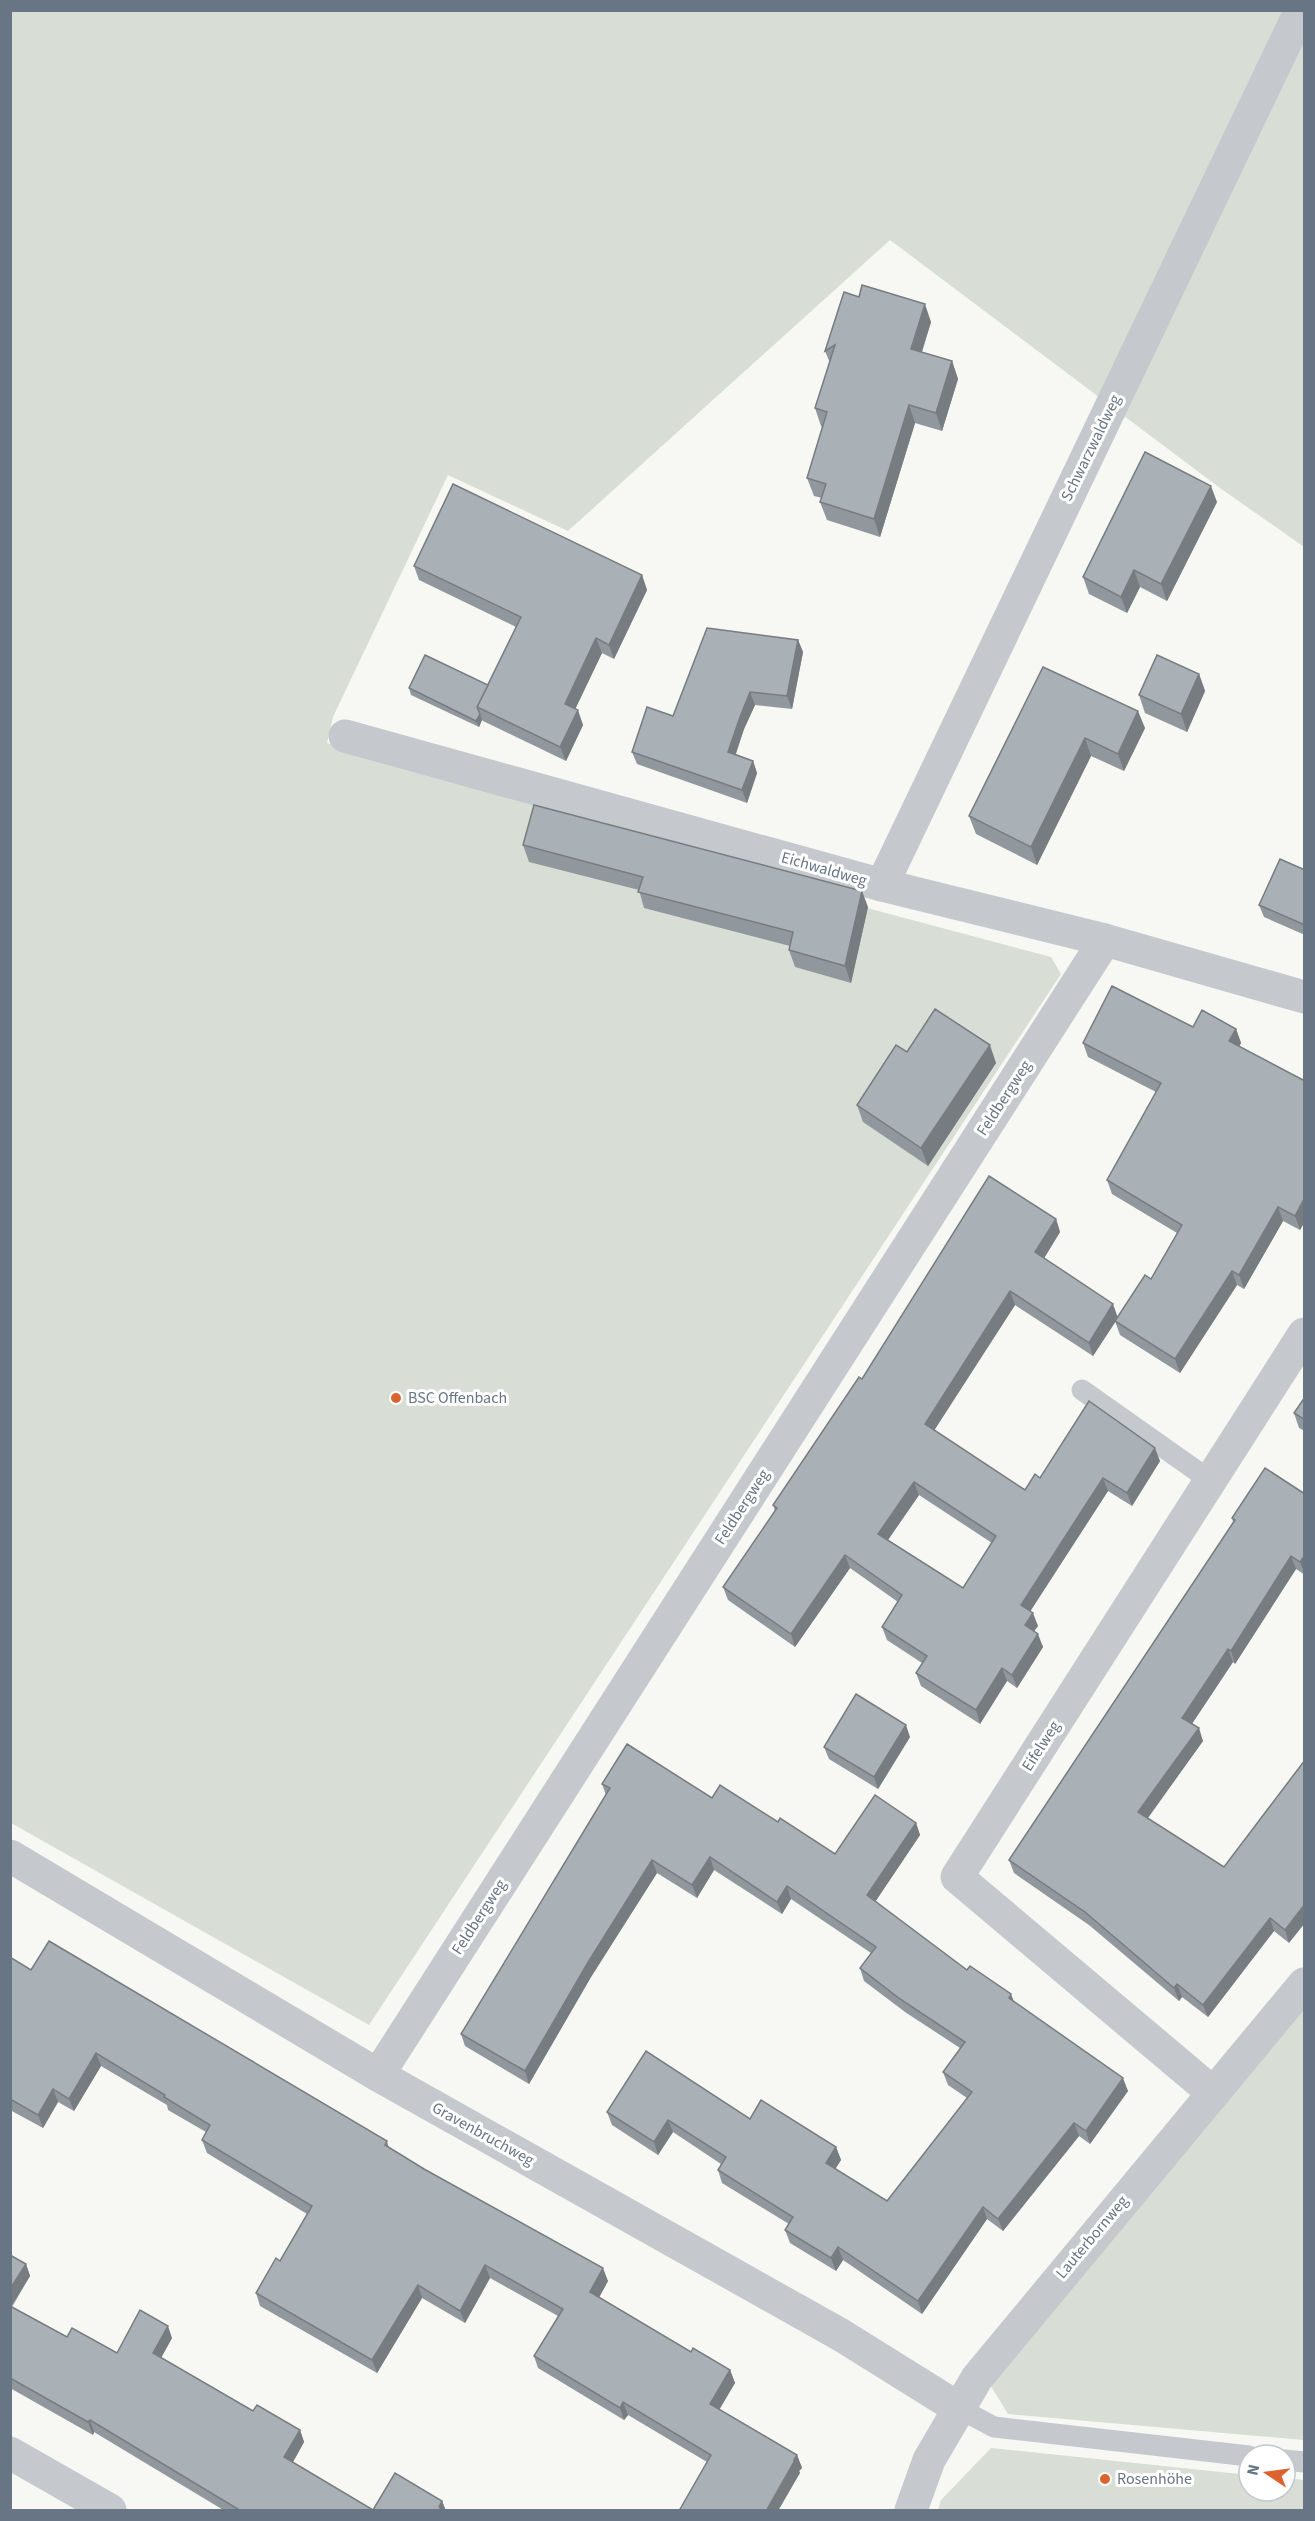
<svg xmlns="http://www.w3.org/2000/svg" width="1315" height="2521" viewBox="0 0 1315 2521" font-family="'Source Sans 3',sans-serif">
  <style>
    .green { fill: #d8ded5 }
    .lines { fill: none; stroke-linecap: round; stroke-linejoin: round }
    .service { stroke: #c5c8cc; stroke-width: 21 }
    .minor { stroke: #c5c8cc; stroke-width: 33 }
    .wall { fill: #91989d; fill-rule: evenodd }
    .shaded-wall { fill: #767c7f }
    .building { fill: #a9b1b6; stroke: #767c7f; stroke-width: 1.5; fill-rule: evenodd }
    .poi-dot { fill: #dc632f; stroke: #fff; stroke-width: 2 }
    .labels { text-anchor: middle; dominant-baseline: central; stroke-width: 6; stroke-linejoin: round; paint-order: stroke }
    .street-label { font-size: 16px; fill: #677584; stroke: #fff }
    .poi-label { font-size: 16px; fill: #677584; stroke: #fff; text-anchor: start }
  </style>
  <rect width="100%" height="100%" fill="#f7f7f4"/>
  <g class="green">
    <path d="M 11,11 L 1304,11 L 1304,547 L 1220,488 L 890,240 L 568,531 L 448,475 L 333,717 L 327,743 L 542,798 L 536,820 L 1051,957 L 1061,974 L 369,2025 L 11,1823 Z"/>
    <path d="M 1304,1993 L 1304,2440 L 1008,2414 L 978,2365 Z"/>
    <path d="M 991,2448 L 1249,2475 L 1249,2491 L 1285,2491 L 1285,2478 L 1304,2480 L 1304,2510 L 938,2510 L 941,2500 Z"/>
  </g>
  <g class="lines">
    <g class="service">
      <path d="M 1082,1390 L 1211,1481"/>
      <path d="M 958,2408 L 994,2427 L 1249,2456"/>
      <path d="M 1285,2460 L 1304,2462"/>
    </g>
    <g class="minor">
      <path d="M 345,736 L 882,885 L 1105,940 L 1304,997"/>
      <path d="M 882,885 L 1301,10"/>
      <path d="M 10,1856 L 378,2075 L 841,2335 L 958,2408"/>
      <path d="M 378,2075 L 1105,940"/>
      <path d="M 1212,2092 L 957,1877 L 1304,1334"/>
      <path d="M 10,2453 L 110,2510"/>
      <path d="M 911,2510 L 929,2460 L 977,2378 L 1304,1984"/>
    </g>
  </g>
  <g class="wall">
    <path d="M 844,292 L 931,322 L 922,352 L 952,361 L 958,379 L 942,431 L 915,423 L 880,537 L 827,520 L 820,502 L 822,498 L 814,496 L 807,478 L 823,427 L 821,426 L 815,408 L 830,363 L 825,351 Z"/>
    <path d="M 1217,502 L 1167,601 L 1140,587 L 1127,613 L 1089,594 L 1083,577 Z"/>
    <path d="M 414,566 L 642,575 L 647,590 L 614,659 L 602,653 L 575,709 L 583,725 L 566,761 L 483,721 L 482,720 L 479,727 L 411,695 L 409,688 L 488,685 L 516,627 L 419,580 Z"/>
    <path d="M 798,640 L 803,652 L 792,709 L 755,705 L 744,729 L 736,754 L 753,761 L 757,773 L 747,803 L 637,764 L 632,752 L 673,716 Z"/>
    <path d="M 1043,667 L 1145,728 L 1124,771 L 1091,756 L 1037,865 L 976,834 L 969,816 Z"/>
    <path d="M 1199,674 L 1205,691 L 1187,732 L 1145,713 L 1139,695 Z"/>
    <path d="M 523,845 L 868,907 L 851,983 L 795,967 L 789,950 L 790,946 L 644,908 L 639,890 L 529,862 Z"/>
    <path d="M 1305,870 L 1305,935 L 1264,917 L 1259,905 Z"/>
    <path d="M 1193,1027 L 1236,1029 L 1241,1043 L 1239,1047 L 1305,1081 L 1305,1221 L 1300,1230 L 1283,1221 L 1244,1289 L 1237,1285 L 1180,1373 L 1120,1335 L 1115,1321 L 1093,1356 L 1015,1305 L 934,1430 L 1025,1490 L 1040,1478 L 1160,1461 L 1132,1506 L 1108,1491 L 1030,1611 L 1038,1626 L 1034,1631 L 1043,1647 L 1017,1688 L 1007,1681 L 980,1724 L 921,1686 L 916,1673 L 922,1663 L 887,1640 L 882,1627 L 898,1602 L 850,1568 L 795,1647 L 728,1600 L 723,1587 L 775,1511 L 773,1505 L 862,1379 L 1056,1219 L 1060,1232 L 1044,1258 L 1117,1317 L 1151,1279 L 1177,1233 L 1112,1194 L 1107,1180 L 1156,1092 L 1088,1057 L 1083,1043 ZM 919,1495 L 992,1543 L 963,1588 L 888,1540 Z"/>
    <path d="M 907,1052 L 996,1063 L 928,1166 L 863,1122 L 857,1105 Z"/>
    <path d="M 1305,1397 L 1305,1431 L 1299,1428 L 1294,1413 Z"/>
    <path d="M 1305,1494 L 1305,1575 L 1296,1569 L 1235,1664 L 1233,1662 L 1192,1724 L 1203,1741 L 1147,1818 L 1224,1867 L 1305,1760 L 1289,1943 L 1274,1931 L 1208,2017 L 1182,1997 L 1179,2001 L 1089,1925 L 1014,1873 L 1009,1860 L 1233,1522 L 1232,1518 Z"/>
    <path d="M 910,1737 L 878,1789 L 829,1759 L 824,1747 Z"/>
    <path d="M 602,1784 L 712,1798 L 778,1822 L 835,1854 L 916,1823 L 920,1835 L 875,1902 L 967,1970 L 1014,2002 L 1128,2091 L 1090,2144 L 1079,2136 L 1003,2231 L 987,2219 L 922,2314 L 843,2260 L 836,2271 L 790,2243 L 785,2230 L 789,2224 L 722,2183 L 718,2170 L 721,2164 L 673,2132 L 658,2155 L 612,2125 L 607,2112 L 750,2119 L 836,2147 L 841,2160 L 835,2169 L 887,2201 L 967,2098 L 948,2085 L 943,2072 L 960,2048 L 905,2012 L 864,1981 L 860,1968 L 871,1953 L 791,1899 L 782,1914 L 714,1870 L 697,1898 L 657,1873 L 591,1977 L 529,2084 L 465,2046 L 461,2034 L 606,1795 Z"/>
    <path d="M 10,1957 L 31,1970 L 387,2141 L 389,2148 L 608,2281 L 599,2297 L 691,2352 L 730,2370 L 735,2383 L 719,2409 L 797,2455 L 802,2468 L 799,2471 L 800,2473 L 707,2462 L 628,2415 L 624,2420 L 538,2368 L 534,2356 L 558,2316 L 490,2278 L 465,2323 L 422,2298 L 377,2373 L 260,2306 L 256,2293 L 280,2261 L 307,2214 L 207,2153 L 202,2140 L 206,2132 L 168,2110 L 167,2105 L 101,2066 L 74,2111 L 58,2102 L 43,2128 L 10,2110 Z"/>
    <path d="M 10,2255 L 26,2264 L 30,2276 L 12,2307 L 67,2337 L 117,2353 L 172,2338 L 161,2358 L 253,2411 L 300,2430 L 304,2442 L 293,2462 L 373,2510 L 442,2501 L 446,2511 L 225,2511 L 94,2432 L 93,2435 L 10,2388 Z"/>
  </g>
  <g class="shaded-wall">
    <path d="M 925,304 L 931,322 L 917,367 L 911,349 Z"/>
    <path d="M 952,361 L 958,379 L 942,431 L 936,413 Z"/>
    <path d="M 909,405 L 915,423 L 880,537 L 874,519 Z"/>
    <path d="M 1211,486 L 1217,502 L 1167,601 L 1161,584 Z"/>
    <path d="M 1134,570 L 1140,587 L 1127,613 L 1121,597 Z"/>
    <path d="M 642,575 L 647,590 L 614,659 L 609,645 Z"/>
    <path d="M 596,638 L 602,653 L 571,718 L 565,704 Z"/>
    <path d="M 798,640 L 803,652 L 792,709 L 787,696 Z"/>
    <path d="M 1199,674 L 1205,691 L 1187,732 L 1181,714 Z"/>
    <path d="M 750,692 L 755,705 L 744,729 L 732,764 L 728,752 L 740,717 Z"/>
    <path d="M 578,710 L 583,725 L 566,761 L 560,747 Z"/>
    <path d="M 1138,711 L 1145,728 L 1124,771 L 1118,754 Z"/>
    <path d="M 480,714 L 482,720 L 479,727 L 476,721 Z"/>
    <path d="M 1085,738 L 1091,756 L 1037,865 L 1031,847 Z"/>
    <path d="M 753,761 L 757,773 L 747,803 L 742,790 Z"/>
    <path d="M 862,891 L 868,907 L 851,983 L 845,966 Z"/>
    <path d="M 1236,1029 L 1241,1043 L 1234,1056 L 1229,1041 Z"/>
    <path d="M 990,1045 L 996,1063 L 928,1166 L 921,1148 Z"/>
    <path d="M 1305,1197 L 1305,1221 L 1300,1230 L 1295,1216 Z"/>
    <path d="M 1278,1207 L 1283,1221 L 1244,1289 L 1239,1275 Z"/>
    <path d="M 1056,1219 L 1060,1232 L 1040,1265 L 1035,1252 Z"/>
    <path d="M 1232,1271 L 1237,1285 L 1180,1373 L 1175,1359 Z"/>
    <path d="M 1010,1291 L 1015,1305 L 930,1437 L 925,1424 Z"/>
    <path d="M 1113,1304 L 1118,1318 L 1093,1356 L 1089,1343 Z"/>
    <path d="M 1155,1448 L 1160,1461 L 1132,1506 L 1127,1493 Z"/>
    <path d="M 1103,1478 L 1108,1491 L 1026,1618 L 1021,1605 Z"/>
    <path d="M 914,1482 L 919,1495 L 883,1547 L 878,1534 Z"/>
    <path d="M 845,1555 L 850,1568 L 795,1647 L 791,1634 Z"/>
    <path d="M 1305,1555 L 1305,1575 L 1300,1562 Z"/>
    <path d="M 1291,1556 L 1296,1569 L 1235,1664 L 1231,1651 Z"/>
    <path d="M 1033,1613 L 1038,1626 L 1029,1638 L 1025,1625 Z"/>
    <path d="M 1038,1634 L 1043,1647 L 1017,1688 L 1012,1675 Z"/>
    <path d="M 1228,1649 L 1233,1662 L 1187,1731 L 1182,1718 Z"/>
    <path d="M 1002,1668 L 1007,1681 L 980,1724 L 976,1710 Z"/>
    <path d="M 906,1725 L 910,1737 L 878,1789 L 874,1777 Z"/>
    <path d="M 1199,1728 L 1203,1741 L 1143,1825 L 1138,1812 Z"/>
    <path d="M 916,1823 L 920,1835 L 871,1908 L 867,1895 Z"/>
    <path d="M 710,1857 L 714,1870 L 697,1898 L 692,1885 Z"/>
    <path d="M 652,1860 L 657,1873 L 591,1977 L 529,2084 L 525,2071 L 587,1964 Z"/>
    <path d="M 787,1886 L 791,1899 L 782,1914 L 777,1902 Z"/>
    <path d="M 1305,1904 L 1305,1923 L 1289,1943 L 1285,1930 Z"/>
    <path d="M 1270,1918 L 1274,1931 L 1208,2017 L 1203,2005 Z"/>
    <path d="M 1177,1984 L 1182,1997 L 1179,2001 L 1174,1988 Z"/>
    <path d="M 1011,1994 L 1016,2007 L 1009,1998 Z"/>
    <path d="M 96,2053 L 101,2066 L 74,2111 L 69,2099 Z"/>
    <path d="M 1123,2078 L 1128,2091 L 1090,2144 L 1086,2131 Z"/>
    <path d="M 53,2089 L 58,2102 L 43,2128 L 38,2115 Z"/>
    <path d="M 668,2120 L 673,2132 L 658,2155 L 654,2142 Z"/>
    <path d="M 1074,2123 L 1079,2136 L 1003,2231 L 998,2219 Z"/>
    <path d="M 836,2147 L 841,2160 L 831,2176 L 826,2163 Z"/>
    <path d="M 983,2207 L 987,2219 L 922,2314 L 918,2301 Z"/>
    <path d="M 838,2247 L 843,2260 L 836,2271 L 831,2258 Z"/>
    <path d="M 26,2264 L 30,2276 L 10,2308 L 10,2289 Z"/>
    <path d="M 485,2265 L 490,2278 L 465,2323 L 460,2311 Z"/>
    <path d="M 603,2268 L 608,2281 L 595,2305 L 590,2292 Z"/>
    <path d="M 418,2285 L 422,2298 L 377,2373 L 372,2360 Z"/>
    <path d="M 168,2326 L 172,2338 L 157,2365 L 153,2353 Z"/>
    <path d="M 730,2370 L 735,2383 L 715,2417 L 710,2404 Z"/>
    <path d="M 623,2402 L 628,2415 L 624,2420 L 620,2408 Z"/>
    <path d="M 90,2420 L 94,2432 L 93,2435 L 88,2422 Z"/>
    <path d="M 300,2430 L 304,2442 L 289,2469 L 284,2457 Z"/>
    <path d="M 797,2455 L 802,2468 L 799,2471 L 800,2473 L 778,2511 L 766,2511 Z"/>
    <path d="M 442,2501 L 446,2511 L 440,2511 L 439,2507 Z"/>
  </g>
  <g class="building">
    <path d="M 862,285 L 925,304 L 911,349 L 952,361 L 936,413 L 909,405 L 874,519 L 820,502 L 826,484 L 807,478 L 827,412 L 815,408 L 835,345 L 825,351 L 844,292 L 859,297 Z"/>
    <path d="M 1145,452 L 1211,486 L 1161,584 L 1134,570 L 1121,597 L 1083,577 Z"/>
    <path d="M 453,484 L 642,575 L 609,645 L 596,638 L 579,674 L 565,704 L 578,710 L 560,747 L 477,707 L 521,617 L 414,566 Z"/>
    <path d="M 707,628 L 798,640 L 787,696 L 750,692 L 740,717 L 728,752 L 753,761 L 742,790 L 632,752 L 647,707 L 673,716 Z"/>
    <path d="M 425,655 L 488,685 L 477,707 L 480,714 L 476,721 L 409,688 Z"/>
    <path d="M 1157,655 L 1199,674 L 1181,714 L 1139,695 Z"/>
    <path d="M 1043,667 L 1138,711 L 1118,754 L 1085,738 L 1031,847 L 969,816 Z"/>
    <path d="M 534,805 L 862,891 L 845,966 L 789,950 L 793,932 L 638,892 L 643,877 L 523,845 Z"/>
    <path d="M 1280,859 L 1305,870 L 1305,925 L 1259,905 Z"/>
    <path d="M 1112,986 L 1193,1027 L 1202,1010 L 1236,1029 L 1229,1041 L 1305,1081 L 1305,1197 L 1295,1216 L 1278,1207 L 1239,1275 L 1232,1271 L 1175,1359 L 1115,1321 L 1145,1275 L 1151,1279 L 1182,1225 L 1107,1180 L 1161,1083 L 1083,1043 Z"/>
    <path d="M 935,1009 L 990,1045 L 921,1148 L 857,1105 L 896,1045 L 907,1052 Z"/>
    <path d="M 989,1176 L 1056,1219 L 1035,1252 L 1113,1304 L 1089,1343 L 1010,1291 L 925,1424 L 1025,1490 L 1035,1474 L 1040,1478 L 1089,1401 L 1155,1448 L 1127,1493 L 1103,1478 L 1021,1605 L 1033,1613 L 1025,1625 L 1038,1634 L 1012,1675 L 1002,1668 L 976,1710 L 916,1673 L 927,1656 L 882,1627 L 902,1595 L 845,1555 L 791,1634 L 723,1587 L 777,1508 L 773,1505 L 859,1377 L 862,1379 ZM 914,1482 L 996,1536 L 963,1588 L 878,1534 Z"/>
    <path d="M 1305,1397 L 1305,1420 L 1294,1413 Z"/>
    <path d="M 1265,1468 L 1305,1494 L 1305,1555 L 1300,1562 L 1291,1556 L 1231,1651 L 1228,1649 L 1182,1718 L 1199,1728 L 1138,1812 L 1224,1867 L 1305,1760 L 1305,1904 L 1285,1930 L 1270,1918 L 1203,2005 L 1177,1984 L 1174,1988 L 1085,1912 L 1009,1860 L 1235,1520 L 1232,1518 Z"/>
    <path d="M 856,1694 L 906,1725 L 874,1777 L 824,1747 Z"/>
    <path d="M 627,1744 L 712,1798 L 720,1785 L 778,1822 L 780,1818 L 835,1854 L 875,1795 L 916,1823 L 867,1895 L 967,1970 L 970,1966 L 1011,1994 L 1009,1998 L 1123,2078 L 1086,2131 L 1074,2123 L 998,2219 L 983,2207 L 918,2301 L 838,2247 L 831,2258 L 785,2230 L 793,2217 L 718,2170 L 726,2157 L 668,2120 L 654,2142 L 607,2112 L 646,2051 L 750,2119 L 761,2100 L 836,2147 L 826,2163 L 887,2201 L 972,2092 L 943,2072 L 965,2042 L 900,1999 L 860,1968 L 876,1947 L 787,1886 L 777,1902 L 710,1857 L 692,1885 L 652,1860 L 587,1964 L 525,2071 L 461,2034 L 610,1788 L 602,1784 Z"/>
    <path d="M 49,1941 L 387,2141 L 385,2145 L 424,2169 L 603,2268 L 590,2292 L 691,2352 L 693,2348 L 730,2370 L 710,2404 L 797,2455 L 794,2460 L 795,2460 L 766,2511 L 679,2511 L 711,2455 L 623,2402 L 620,2408 L 534,2356 L 563,2309 L 485,2265 L 460,2311 L 418,2285 L 372,2360 L 256,2293 L 276,2258 L 280,2261 L 312,2206 L 202,2140 L 210,2125 L 164,2097 L 165,2095 L 96,2053 L 69,2099 L 53,2089 L 38,2115 L 10,2099 L 10,1957 L 31,1970 Z"/>
    <path d="M 10,2255 L 26,2264 L 10,2289 Z"/>
    <path d="M 10,2306 L 67,2337 L 72,2328 L 117,2353 L 140,2310 L 168,2326 L 153,2353 L 253,2411 L 257,2405 L 300,2430 L 284,2457 L 373,2510 L 395,2473 L 442,2501 L 439,2507 L 444,2511 L 241,2511 L 90,2420 L 88,2422 L 10,2378 Z"/>
  </g>
  <g class="poi-dot">
    <circle cx="396" cy="1398" r="6"/>
    <circle cx="1105" cy="2479" r="6"/>
  </g>
  <g class="labels">
    <g class="street-label">
      <text transform="translate(1091 448) rotate(-64)">Schwarzwaldweg</text>
      <text transform="translate(824 869) rotate(16)">Eichwaldweg</text>
      <text transform="translate(1004 1098) rotate(-57)">Feldbergweg</text>
      <text transform="translate(742 1507) rotate(-57)">Feldbergweg</text>
      <text transform="translate(1041 1746) rotate(-57)">Eifelweg</text>
      <text transform="translate(479 1917) rotate(-57)">Feldbergweg</text>
      <text transform="translate(483 2134) rotate(29)">Gravenbruchweg</text>
      <text transform="translate(1092 2237) rotate(-50)">Lauterbornweg</text>
    </g>
    <g class="poi-label">
      <text x="408" y="1398">BSC Offenbach</text>
      <text x="1117" y="2479">Rosenhöhe</text>
    </g>
  </g>
  <rect width="1315" height="2521" fill="none" stroke="#677584" stroke-width="24"/>
  <g transform="translate(1267 2473) rotate(283)"><circle r="28" fill="#ffffff" stroke="#c2c8ce" stroke-width="1.5"/>
  <path d="M0-4.5L10 22L0 15L-10 22Z" fill="#dc632f"/>
  <text y="-9" font-size="16" font-weight="bold" text-anchor="middle" fill="#677584">N</text>
  </g>
</svg>
